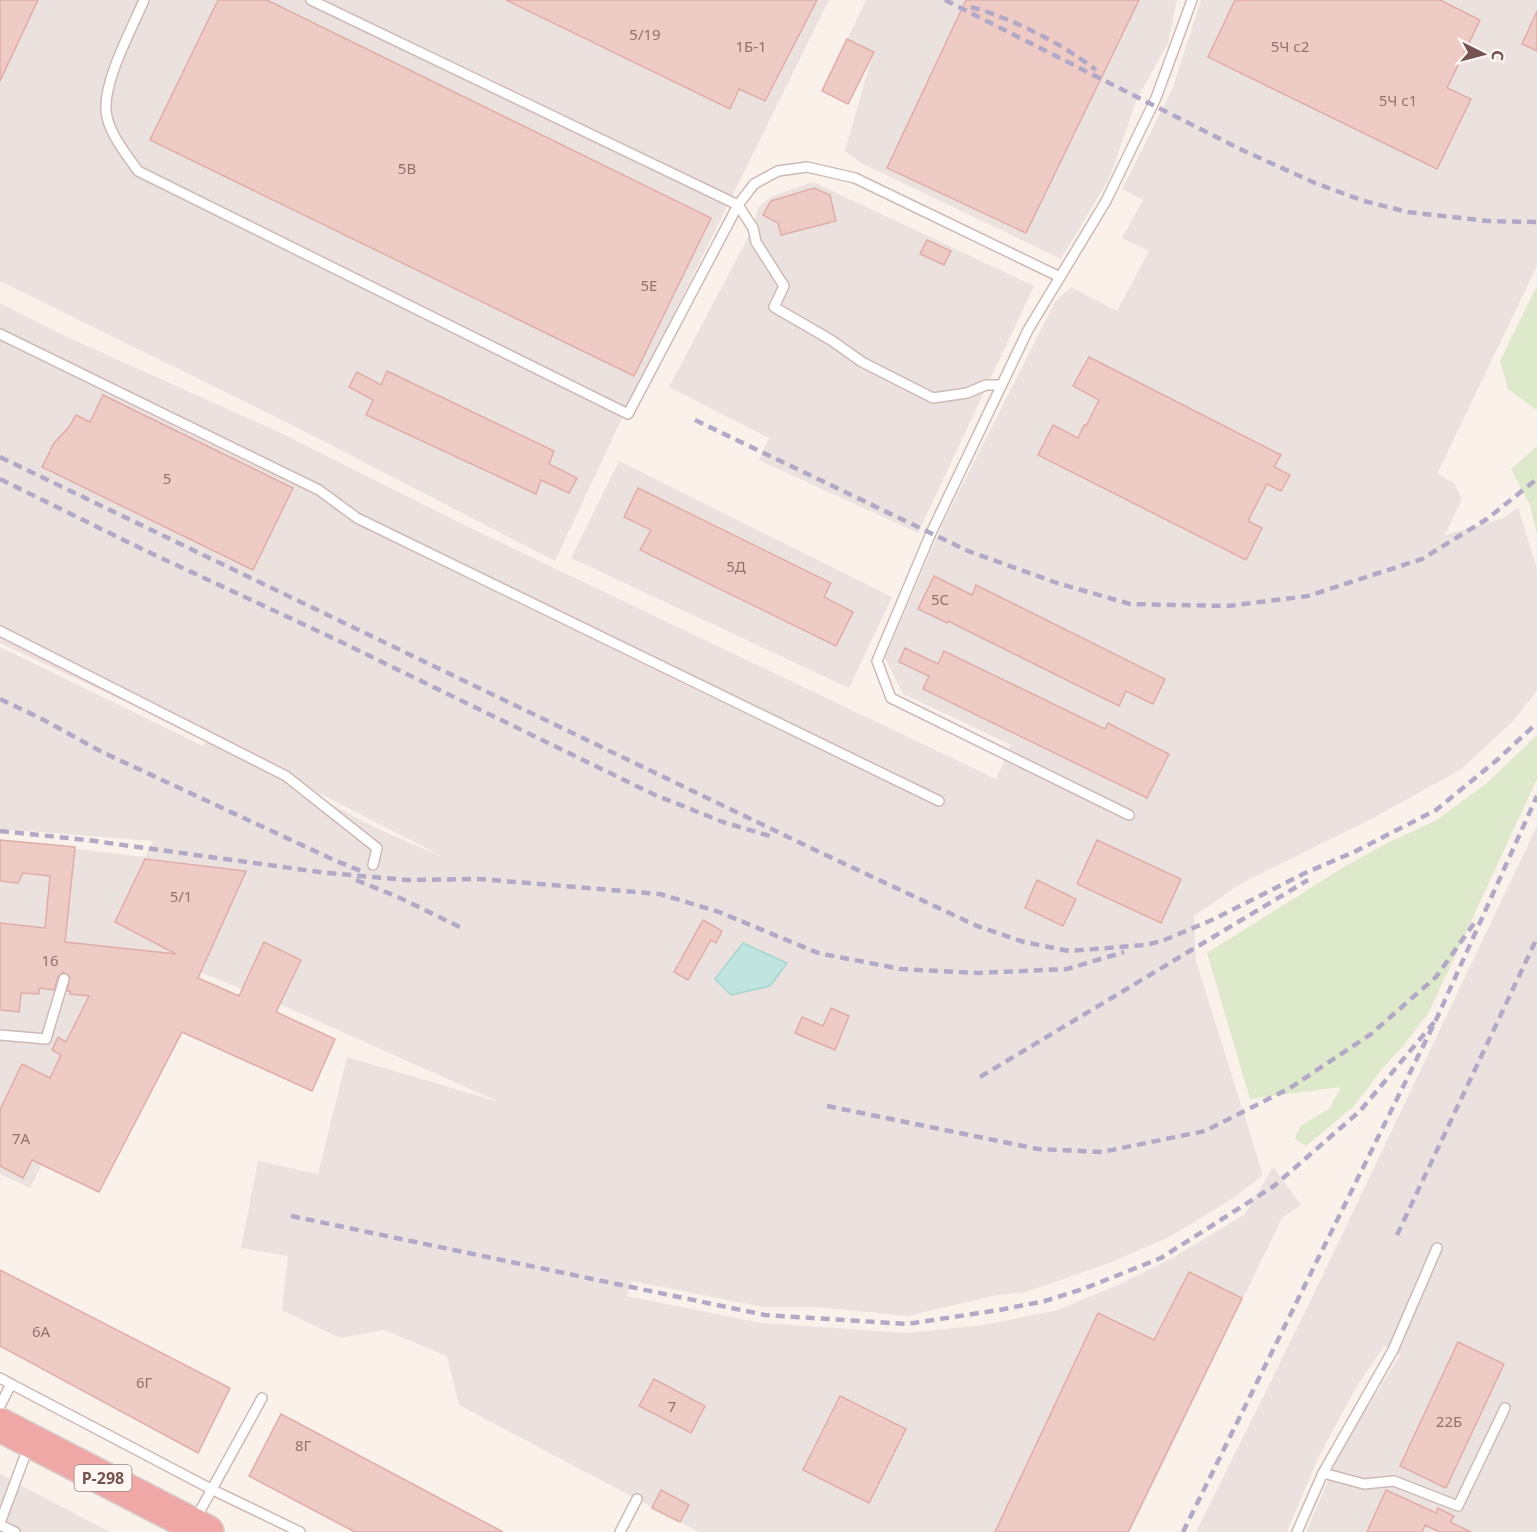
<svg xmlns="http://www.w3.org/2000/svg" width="1537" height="1532" viewBox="0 0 1537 1532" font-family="'Noto Sans',sans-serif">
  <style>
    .industrial { fill: #ebe2e0; fill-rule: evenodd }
    .green { fill: #dee8ca }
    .water { fill: #c0e4e0; stroke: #a7d5d0; stroke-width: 1.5 }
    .building { fill: #efcbc5; stroke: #e0ada6; stroke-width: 1.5 }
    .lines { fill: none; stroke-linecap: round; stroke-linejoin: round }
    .lane-casing { stroke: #cfb9b4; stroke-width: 12 }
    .highway-casing { stroke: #d8cfce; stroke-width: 36 }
    .lane { stroke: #fff; stroke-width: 9 }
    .highway { stroke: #f0a8a7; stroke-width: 33 }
    .rail { stroke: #b1a9c5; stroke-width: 4.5; stroke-dasharray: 9 6; stroke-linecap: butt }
    .labels { text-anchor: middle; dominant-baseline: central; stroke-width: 4.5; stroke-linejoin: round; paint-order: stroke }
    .number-label { font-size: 15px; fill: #94716d }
    .shield { fill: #fef6f2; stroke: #9e8481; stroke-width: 1.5 }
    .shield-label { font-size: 16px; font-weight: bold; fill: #755350 }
  </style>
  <rect width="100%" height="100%" fill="#fbf1eb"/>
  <g class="industrial">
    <path d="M 0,0 L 829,0 L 615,433 L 555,561 L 288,423 L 0,281 Z"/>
    <path d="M 866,0 L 1177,0 L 1168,43 L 1136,101 L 1110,177 L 1061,259 L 863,164 L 845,151 L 873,53 L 847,40 Z"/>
    <path d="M 1201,0 L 1537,0 L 1537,266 L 1437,474 L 1454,483 L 1462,499 L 1445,535 L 1503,518 L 1518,507 L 1537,569 L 1537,691 L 1513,721 L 1460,770 L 1375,817 L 1242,883 L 1194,916 L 1196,961 L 1263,1175 L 1235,1197 L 1171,1236 L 1117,1260 L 1041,1287 L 1021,1293 L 997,1295 L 908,1316 L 815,1307 L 763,1307 L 632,1281 L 627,1296 L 761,1323 L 908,1333 L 983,1325 L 1058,1310 L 1118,1285 L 1176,1256 L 1245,1214 L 1273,1167 L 1301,1205 L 1282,1218 L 1130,1532 L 699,1532 L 459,1405 L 447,1356 L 384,1330 L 340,1338 L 282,1310 L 288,1256 L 241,1248 L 258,1161 L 318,1174 L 347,1057 L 499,1102 L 291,1009 L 148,951 L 30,1188 L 0,1174 L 0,840 L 145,857 L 153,841 L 0,829 L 0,647 L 203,746 L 207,740 L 0,643 L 0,303 L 67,337 L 281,433 L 458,522 L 996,779 L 1011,745 L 903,694 L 885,658 L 944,521 L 1055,302 L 1071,287 L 1117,311 L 1149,251 L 1122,238 L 1143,200 L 1122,189 L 1172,90 ZM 224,748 L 286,776 L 445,858 L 380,830 Z"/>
    <path d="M 813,182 L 1034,286 L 918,533 L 759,460 L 769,438 L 669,387 L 753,228 L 758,208 L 770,197 Z"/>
    <path d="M 619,461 L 892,597 L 849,688 L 571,558 Z"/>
    <path d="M 1537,826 L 1537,1532 L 1306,1532 L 1341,1450 L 1400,1355 L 1384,1346 L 1357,1386 L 1319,1456 L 1287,1532 L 1196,1532 L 1308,1306 Z"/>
    <path d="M 0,1474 L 24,1487 L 110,1532 L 0,1532 Z"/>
  </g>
  <g class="green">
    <path d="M 1537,286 L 1537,410 L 1508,389 L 1500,361 Z"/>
    <path d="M 1537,446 L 1537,534 L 1530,505 L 1511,469 Z"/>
    <path d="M 1537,735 L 1537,779 L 1429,1012 L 1404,1045 L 1381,1070 L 1354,1106 L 1306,1146 L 1295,1139 L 1300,1126 L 1329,1109 L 1341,1087 L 1250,1099 L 1207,953 L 1344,867 L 1385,844 L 1435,821 L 1486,784 Z"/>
  </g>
  <path class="water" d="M 743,943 L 787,963 L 770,986 L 731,995 L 715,979 Z"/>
  <g class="building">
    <path d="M 0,0 L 38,0 L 0,81 Z"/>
    <path d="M 218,0 L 267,0 L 711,218 L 634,376 L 150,140 Z"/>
    <path d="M 506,0 L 817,0 L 765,101 L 739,89 L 730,109 Z"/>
    <path d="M 966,0 L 1139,0 L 1026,233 L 887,168 Z"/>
    <path d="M 1235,0 L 1440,0 L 1480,20 L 1447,88 L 1471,99 L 1437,169 L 1208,57 Z"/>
    <path d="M 1537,11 L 1537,51 L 1522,44 Z"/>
    <path d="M 847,39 L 874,52 L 848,104 L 822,91 Z"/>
    <path d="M 814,188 L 830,195 L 836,221 L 781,235 L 778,223 L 763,215 L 771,201 Z"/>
    <path d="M 927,240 L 951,251 L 944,265 L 920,254 Z"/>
    <path d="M 1089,357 L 1281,455 L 1274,467 L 1290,475 L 1281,491 L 1267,484 L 1248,521 L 1262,528 L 1246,560 L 1038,455 L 1053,425 L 1078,438 L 1084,425 L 1086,426 L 1099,400 L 1073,386 Z"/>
    <path d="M 387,371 L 554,451 L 549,464 L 577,478 L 569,493 L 541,480 L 536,494 L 366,415 L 373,400 L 349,387 L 357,372 L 381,385 Z"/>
    <path d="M 103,395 L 293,488 L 253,570 L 42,467 L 54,443 L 69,427 L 76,415 L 90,422 Z"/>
    <path d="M 638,488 L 831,583 L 824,597 L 853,612 L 836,646 L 640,550 L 651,530 L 624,517 Z"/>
    <path d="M 934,576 L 972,595 L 976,585 L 1165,679 L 1153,704 L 1126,691 L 1119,706 L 948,621 L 947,623 L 918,609 Z"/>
    <path d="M 905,648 L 938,664 L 944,651 L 1105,729 L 1108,723 L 1169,754 L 1147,798 L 923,689 L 929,676 L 899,662 Z"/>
    <path d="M 0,840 L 75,847 L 65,942 L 176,954 L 115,922 L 145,859 L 246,871 L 198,978 L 239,996 L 264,942 L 301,960 L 276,1012 L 335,1039 L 312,1091 L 182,1032 L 99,1192 L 32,1160 L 23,1178 L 0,1166 L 0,1110 L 22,1064 L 50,1078 L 61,1055 L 52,1050 L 58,1037 L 66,1042 L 89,996 L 70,994 L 70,991 L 67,991 L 70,977 L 63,972 L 58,977 L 54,990 L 39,988 L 39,994 L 21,993 L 19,1012 L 0,1010 L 0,923 L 45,928 L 50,876 L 23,873 L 18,883 L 0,881 Z"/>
    <path d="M 1097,840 L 1181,879 L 1161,923 L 1077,884 Z"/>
    <path d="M 1037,880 L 1076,899 L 1063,926 L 1025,908 Z"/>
    <path d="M 703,920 L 722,931 L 716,943 L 711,940 L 688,980 L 674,972 Z"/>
    <path d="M 831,1008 L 849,1016 L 835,1050 L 795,1033 L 802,1017 L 823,1026 Z"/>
    <path d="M 0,1270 L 230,1388 L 198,1453 L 0,1346 Z"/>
    <path d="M 1189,1272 L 1242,1298 L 1128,1532 L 995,1532 L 1098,1313 L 1154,1340 Z"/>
    <path d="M 1458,1342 L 1504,1364 L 1446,1488 L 1400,1466 Z"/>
    <path d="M 654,1379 L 705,1406 L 691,1433 L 639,1406 Z"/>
    <path d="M 840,1396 L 906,1429 L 869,1503 L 803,1470 Z"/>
    <path d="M 281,1414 L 503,1532 L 355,1532 L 249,1476 Z"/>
    <path d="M 661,1490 L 689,1505 L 680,1522 L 652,1508 Z"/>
    <path d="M 1386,1490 L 1436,1513 L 1438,1508 L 1454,1516 L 1450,1522 L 1471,1532 L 1440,1532 L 1425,1525 L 1422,1532 L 1367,1532 Z"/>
  </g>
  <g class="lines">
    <defs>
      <g id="lane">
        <path d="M 144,0 C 132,29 104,79 106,110 C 107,131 126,154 138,171 L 628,414 L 738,205 L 753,228 L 756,242 L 784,286 L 774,307 L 831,340 L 862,362 L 933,398 L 967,393 L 986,385 L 1001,385"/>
        <path d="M 311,0 L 738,205 L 754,184 L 778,171 L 807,167 L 855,178 L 1060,277"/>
        <path d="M 0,334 L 319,490 L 357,518 L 939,801"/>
        <path d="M 0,631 L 286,776 L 377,848 L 373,865"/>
        <path d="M 1129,815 L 891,698 L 877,661 L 931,533 L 1028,330 L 1106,201 L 1156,98 L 1192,0"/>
        <path d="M 0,1035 L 46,1039 L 64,979"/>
        <path d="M 0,1378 L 11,1384 L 0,1406"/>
        <path d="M 11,1384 L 211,1489 L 300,1532"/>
        <path d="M 1323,1473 L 1364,1484 L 1394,1481 L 1458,1506 L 1505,1408"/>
        <path d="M 195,1520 L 262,1398"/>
        <path d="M 0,1523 L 29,1445"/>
        <path d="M 0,1525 L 15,1532"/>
        <path d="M 620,1532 L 637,1499"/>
        <path d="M 1297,1532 L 1323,1473 L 1393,1350 L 1437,1248"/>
      </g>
      <path id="highway" d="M 0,1425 L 207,1532"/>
    </defs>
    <use href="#lane" class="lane-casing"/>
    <use href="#highway" class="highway-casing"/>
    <use href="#lane" class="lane"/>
    <use href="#highway" class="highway"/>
    <g class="rail">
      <path d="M 945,0 L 1240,149 L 1315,183 L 1364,201 L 1408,212 L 1487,221 L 1537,222"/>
      <path d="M 971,7 C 1016,20 1059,42 1096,70"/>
      <path d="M 695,420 L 968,551 L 1057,583 L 1130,604 L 1228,606 L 1308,596 L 1422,559 L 1487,519 L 1537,479"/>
      <path d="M 0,457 L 813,849 L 977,926 L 1024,942 L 1069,951 L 1145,945 L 1162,941 L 1212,920 L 1305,873 L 1354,852 L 1436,810 L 1497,760 L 1537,723"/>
      <path d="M 0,479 L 142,549 L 337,640 L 655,795 L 723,822 L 773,837"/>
      <path d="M 0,699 L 42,719 L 102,752 L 334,860 L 361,871"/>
      <path d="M 0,831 L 87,840 L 327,873 L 407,880 L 479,879 L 660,894 L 719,912 L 818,953 L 901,969 L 978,973 L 1067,969 L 1124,952"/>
      <path d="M 356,880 L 398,897 L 462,928"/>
      <path d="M 980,1077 L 1308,880"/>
      <path d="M 827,1106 L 1038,1149 L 1102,1152 L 1205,1131 L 1290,1088 L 1371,1034 L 1436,977 L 1475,922"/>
      <path d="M 291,1216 L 765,1315 L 907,1324 L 999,1310 L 1045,1301 L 1083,1289 L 1161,1258 L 1274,1186 L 1360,1111 L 1436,1020"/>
      <path d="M 1397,1235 L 1537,938"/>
      <path d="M 1183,1532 L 1436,1020 L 1537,796"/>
    </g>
  </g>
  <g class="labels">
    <g class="number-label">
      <text x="645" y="34">5/19</text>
      <text x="751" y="46">1Б-1</text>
      <text x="1290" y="46">5Ч с2</text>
      <text x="1398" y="100">5Ч с1</text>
      <text x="407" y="168">5В</text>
      <text x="649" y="285">5Е</text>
      <text x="167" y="478">5</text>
      <text x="736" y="566">5Д</text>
      <text x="940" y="599">5С</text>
      <text x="181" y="896">5/1</text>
      <text x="50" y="960">16</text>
      <text x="21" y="1138">7А</text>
      <text x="41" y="1331">6А</text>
      <text x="144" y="1382">6Г</text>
      <text x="672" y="1406">7</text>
      <text x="1449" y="1421">22Б</text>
      <text x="303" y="1445">8Г</text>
    </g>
    <rect class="shield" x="74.5" y="1465" width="57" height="26" rx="4.5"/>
    <g class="shield-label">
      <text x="103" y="1478">Р-298</text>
    </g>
  </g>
  <g transform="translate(1483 54) rotate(96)" stroke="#fef6f2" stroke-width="4.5" paint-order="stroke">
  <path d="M0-4.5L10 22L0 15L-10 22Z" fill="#755350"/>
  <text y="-9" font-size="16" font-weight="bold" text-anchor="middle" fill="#755350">С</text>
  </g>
</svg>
